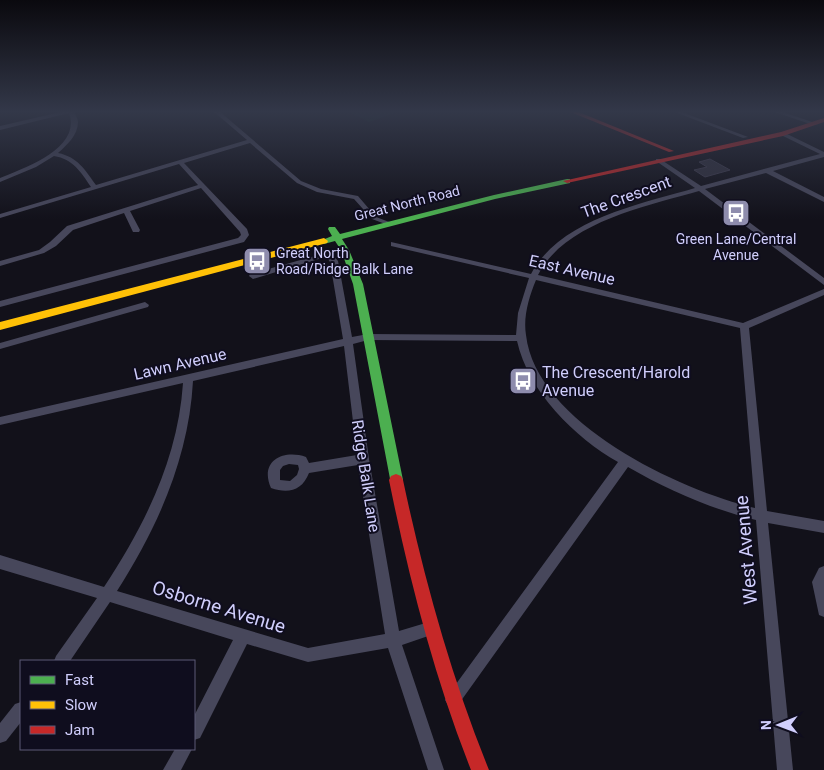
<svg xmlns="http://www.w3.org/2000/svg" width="824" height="770" viewBox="0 0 824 770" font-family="Roboto,sans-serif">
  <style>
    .green { fill: #112524 }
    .building { fill: #302f3d; stroke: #3e3b4d }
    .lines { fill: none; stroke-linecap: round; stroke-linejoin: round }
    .street { fill: #47475b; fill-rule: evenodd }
    .fast { fill: #4caf50; fill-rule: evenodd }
    .slow { fill: #ffc107; fill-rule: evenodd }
    .jam { fill: #c62828; fill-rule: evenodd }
    .labels { text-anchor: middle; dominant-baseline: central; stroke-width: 4; stroke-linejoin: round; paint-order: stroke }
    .far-street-label { font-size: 14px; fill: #d0cefc; stroke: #0f0d1e }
    .far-poi-label { font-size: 14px; fill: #d0cefc; stroke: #0f0d1e }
    .street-label { font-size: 16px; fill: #d0cefc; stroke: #0f0d1e }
    .poi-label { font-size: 16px; fill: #d0cefc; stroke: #0f0d1e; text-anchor: start }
    .near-street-label { font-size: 19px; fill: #d0cefc; stroke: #0f0d1e }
  </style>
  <rect width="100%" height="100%" fill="#12111a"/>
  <path class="green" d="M 348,111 L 400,111 L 369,122 Z"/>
  <path class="building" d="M 710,159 L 730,170 L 705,177 L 694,170 L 707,167 L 699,162 Z"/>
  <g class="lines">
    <g class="street">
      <path d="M 65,111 L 74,111 C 75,114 78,119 78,122 C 78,135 67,145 58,153 C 78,157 85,170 96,185 L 247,140 L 213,111 L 219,111 L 301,181 L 321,189 L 358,196 L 376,217 L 392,223 L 388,225 L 372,219 L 354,199 L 317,192 L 297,183 L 250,143 L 184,163 L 247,229 L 249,235 L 244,242 L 0,307 L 0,301 L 238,238 L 241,235 L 240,232 L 201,188 L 130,211 L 140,230 L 139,232 L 133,232 L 124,213 L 73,230 L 56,246 L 44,253 L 0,266 L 0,261 L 39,250 L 50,242 L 67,226 L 198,185 L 179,164 L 0,218 L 0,214 L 91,187 C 81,172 73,159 54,156 L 36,167 L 0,182 L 0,178 C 25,168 82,148 69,113 L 0,130 L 0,126 Z"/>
      <path d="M 672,111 L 679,111 L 748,137 L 743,138 Z"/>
      <path d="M 772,111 L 780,111 L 818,124 L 813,125 Z"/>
      <path d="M 781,133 L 785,133 L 824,152 L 824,157 L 773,171 L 824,197 L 824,202 L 766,173 L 705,189 L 824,278 L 824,285 L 699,191 C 647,206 565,222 538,275 L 743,323 L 824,289 L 824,295 L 749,328 L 767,511 L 824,521 L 824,533 L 768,523 L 793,770 L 777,770 L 756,520 C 711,509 668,490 628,467 L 458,705 L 453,708 L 448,705 L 445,700 L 448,695 L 618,462 C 575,438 528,391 517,341 L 368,340 L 353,344 L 369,459 L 399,631 L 429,622 L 434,624 L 436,629 L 434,634 L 402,645 L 444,770 L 428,770 L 388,648 L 308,662 L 247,644 L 200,738 L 194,740 L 194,716 L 233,640 L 110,602 L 70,661 L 54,661 L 56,656 L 97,598 L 0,569 L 0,555 L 104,587 C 145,525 178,458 183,383 L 0,425 L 0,417 L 343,339 L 330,262 L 328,259 L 322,258 L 253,279 L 249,276 L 250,274 L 322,254 L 333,255 L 338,261 L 352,337 L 368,334 L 516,335 L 518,313 L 529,278 L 391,246 L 391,242 L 531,274 C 560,219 641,204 695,188 L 656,161 L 656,159 L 660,159 L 701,186 L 820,154 L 781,135 ZM 536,280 L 740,328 L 755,508 C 679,490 536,423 526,335 C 523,317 529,297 536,280 ZM 344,346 L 357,455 L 309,463 L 306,457 C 283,449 259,461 271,488 C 288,494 302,491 309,473 L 358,465 L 385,634 L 308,648 L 117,591 C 158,527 189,457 193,381 ZM 289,464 L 298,465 L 299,469 L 297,475 L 290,481 L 280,480 L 280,470 L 283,466 Z"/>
      <path d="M 145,302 L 149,305 L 148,307 L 0,349 L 0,343 Z"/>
      <path d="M 824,566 L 824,617 L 819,615 L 812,582 L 819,568 Z"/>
      <path d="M 21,702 L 21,722 L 6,741 L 0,743 L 0,723 L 15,704 Z"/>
      <path d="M 175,749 L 192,749 L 181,770 L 163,770 Z"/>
    </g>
    <path class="fast" d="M 567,179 L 570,179 L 570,183 L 495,199 L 342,239 L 349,250 L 363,284 L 403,480 L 401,484 L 396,486 L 391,484 L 353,284 L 341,250 L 335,241 L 324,244 L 320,241 L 332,236 L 328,229 L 329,227 L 335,227 L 340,234 L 494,195 Z"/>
    <path class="slow" d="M 324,238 L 328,241 L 327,243 L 0,330 L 0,322 Z"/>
    <g class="jam">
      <path d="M 568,111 L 576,111 L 674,151 L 669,152 Z"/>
      <path d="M 824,118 L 824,122 L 783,136 L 567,183 L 563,181 L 781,132 Z"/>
      <path d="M 396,474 L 401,476 L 403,480 C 424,579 451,676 489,770 L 471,770 C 434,676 409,579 389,480 L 391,476 Z"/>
    </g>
  </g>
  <linearGradient id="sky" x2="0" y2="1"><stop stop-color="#0a090e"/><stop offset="0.51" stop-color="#333849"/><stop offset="1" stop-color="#333849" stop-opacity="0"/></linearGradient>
  <rect width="824" height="219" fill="url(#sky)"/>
  <defs>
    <symbol id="bus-square" viewBox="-11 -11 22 22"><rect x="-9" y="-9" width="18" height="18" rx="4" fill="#8e8cad" stroke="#0f0d1e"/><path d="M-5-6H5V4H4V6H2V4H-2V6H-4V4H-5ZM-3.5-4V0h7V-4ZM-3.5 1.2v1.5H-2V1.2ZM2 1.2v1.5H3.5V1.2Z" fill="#fff"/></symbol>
  </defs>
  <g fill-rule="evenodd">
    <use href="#bus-square" x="720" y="197" width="32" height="32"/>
    <use href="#bus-square" x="241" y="245" width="32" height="32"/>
    <use href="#bus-square" x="507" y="365" width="32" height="32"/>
  </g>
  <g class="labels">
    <g class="far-street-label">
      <text transform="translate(407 203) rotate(-14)">Great North Road</text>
    </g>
    <g class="far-poi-label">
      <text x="736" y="239">Green Lane/Central<tspan x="736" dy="16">Avenue</tspan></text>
      <text x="276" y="253" text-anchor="start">Great North<tspan x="276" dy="16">Road/Ridge Balk Lane</tspan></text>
    </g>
    <g class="street-label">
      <text transform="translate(626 197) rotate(-20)">The Crescent</text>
      <text transform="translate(572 270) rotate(13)">East Avenue</text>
      <text transform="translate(180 364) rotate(-13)">Lawn Avenue</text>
      <text transform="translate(366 476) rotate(81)">Ridge Balk Lane</text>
    </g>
    <g class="poi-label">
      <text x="542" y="372">The Crescent/Harold<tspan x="542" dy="18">Avenue</tspan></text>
    </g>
    <g class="near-street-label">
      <text transform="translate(746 550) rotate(-95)">West Avenue</text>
      <text transform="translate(219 607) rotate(17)">Osborne Avenue</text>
    </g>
  </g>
  <rect x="20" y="660" width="175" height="90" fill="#0f0d1e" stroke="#5c5a77"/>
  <rect x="30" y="676" width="25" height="8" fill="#4caf50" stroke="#5c5a77"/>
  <text x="65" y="685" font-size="15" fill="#d0cefc">Fast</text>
  <rect x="30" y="701" width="25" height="8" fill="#ffc107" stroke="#5c5a77"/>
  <text x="65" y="710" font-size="15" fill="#d0cefc">Slow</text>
  <rect x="30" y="726" width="25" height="8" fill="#c62828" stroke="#5c5a77"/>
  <text x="65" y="735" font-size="15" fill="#d0cefc">Jam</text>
  <g transform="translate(779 725) rotate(269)" stroke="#0f0d1e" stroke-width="4" paint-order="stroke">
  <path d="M0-4L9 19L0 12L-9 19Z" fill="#d0cefc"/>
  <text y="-8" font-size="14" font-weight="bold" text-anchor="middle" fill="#d0cefc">N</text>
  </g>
</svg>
